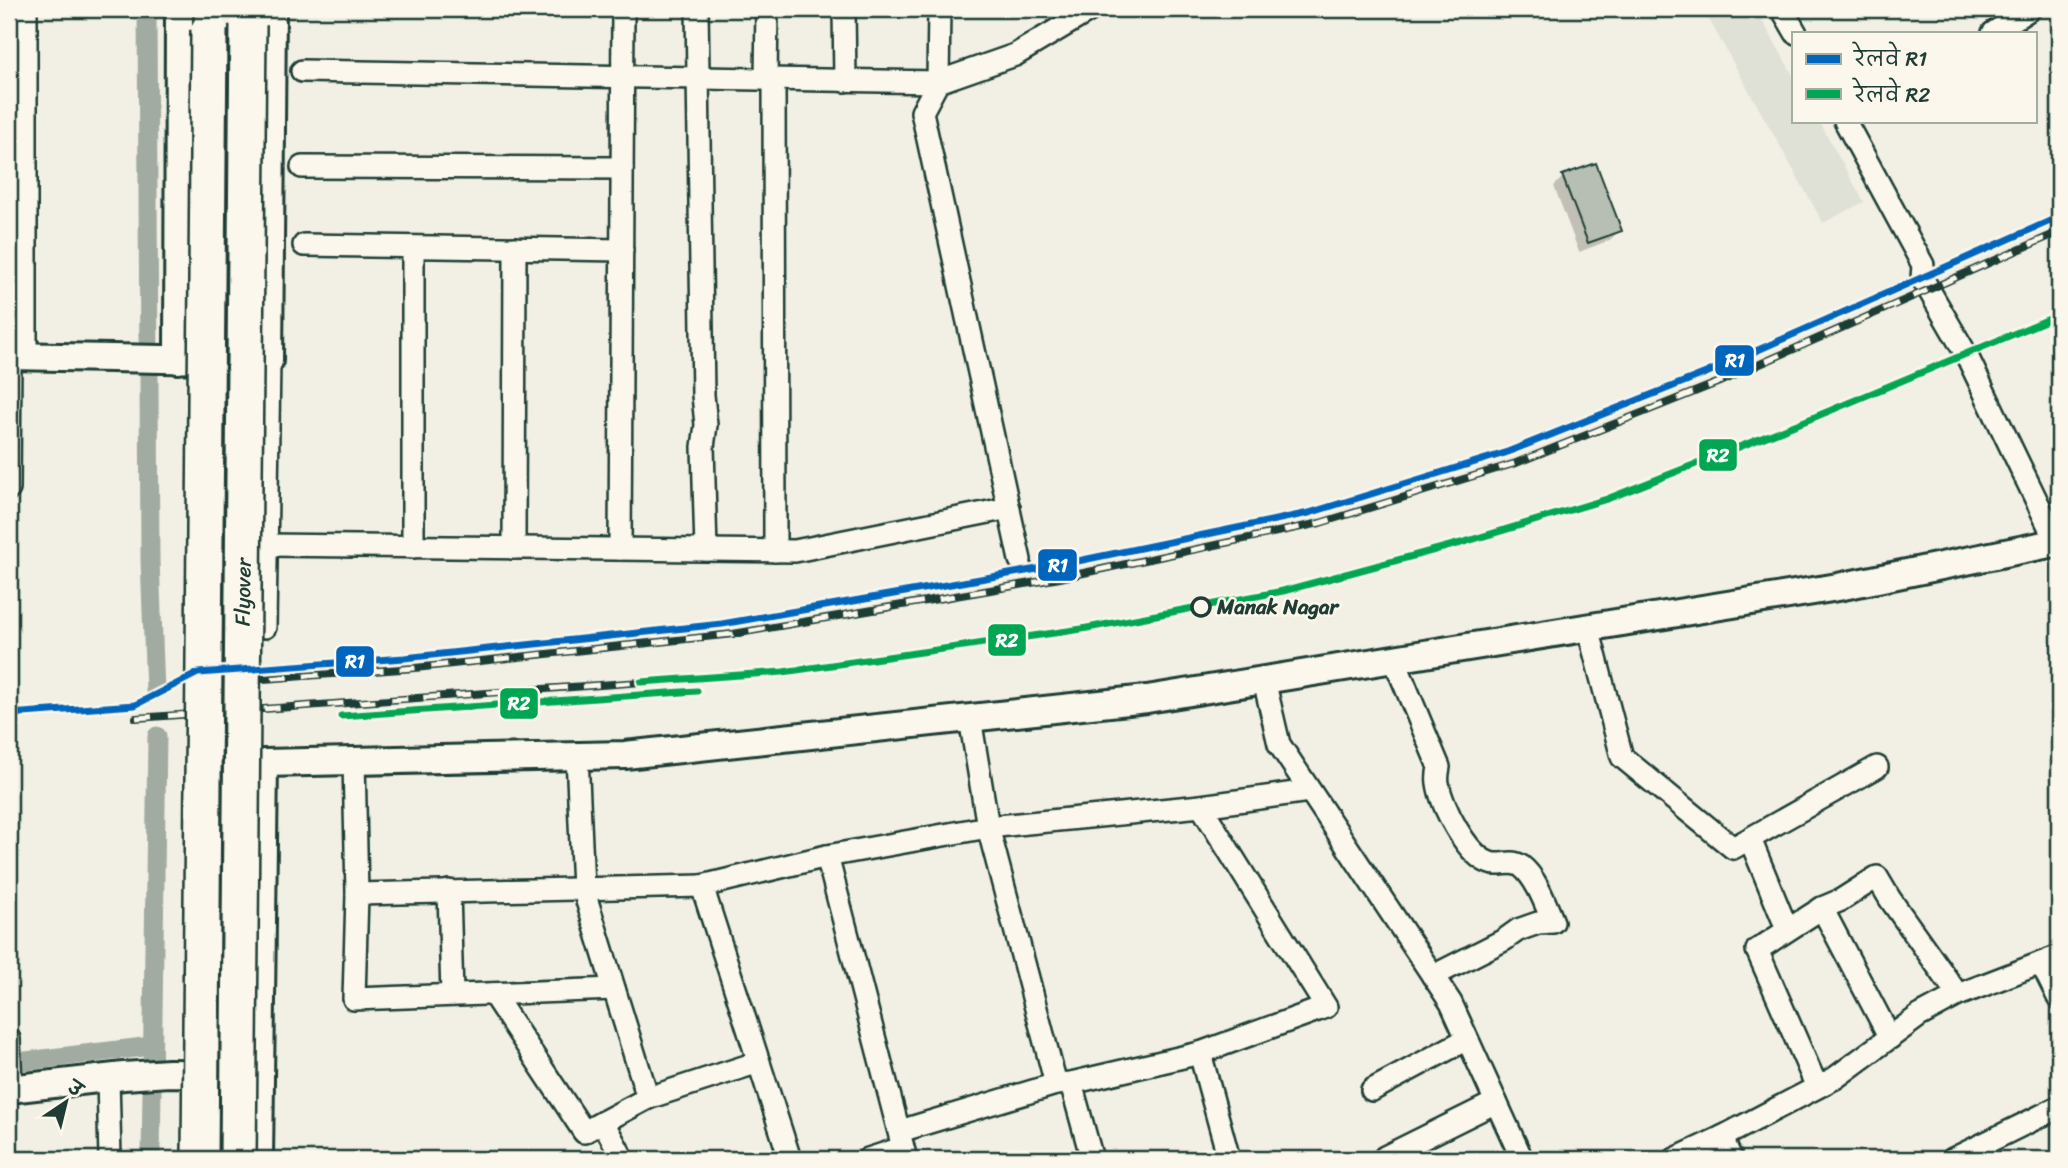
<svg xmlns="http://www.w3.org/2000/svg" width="2068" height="1168" viewBox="0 0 2068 1168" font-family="Sriracha,'Playpen Sans Deva',sans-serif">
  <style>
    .built { fill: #e0e1d6 }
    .shadow { fill: #0003 }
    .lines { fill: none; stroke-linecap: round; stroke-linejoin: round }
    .canal { stroke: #a2aba1; stroke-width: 19 }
    .building { fill: #b7beb3; stroke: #1f3d34; stroke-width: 2 }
    .minor-casing { stroke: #1f3d34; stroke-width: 26 }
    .tertiary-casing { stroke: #1f3d34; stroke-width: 32 }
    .minor { stroke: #fbf7ec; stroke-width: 21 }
    .tertiary { stroke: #fbf7ec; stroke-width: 26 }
    .rail-casing { stroke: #1f3d34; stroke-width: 8 }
    .rail { stroke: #fbf7ec; stroke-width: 5; stroke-dasharray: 16; stroke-linecap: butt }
    .trunk-bridge-casing { stroke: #1f3d34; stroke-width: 40; stroke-linecap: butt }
    .trunk-bridge { stroke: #fbf7ec; stroke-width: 35 }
    .rail-1-casing { stroke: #fbf7ec; stroke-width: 12 }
    .rail-2-casing { stroke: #fbf7ec; stroke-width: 12 }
    .rail-1 { stroke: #0065bd; stroke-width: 7 }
    .rail-2 { stroke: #00a651; stroke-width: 7 }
    .stop-dot { fill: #fbf7ec; stroke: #1f3d34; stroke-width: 3.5 }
    .labels { text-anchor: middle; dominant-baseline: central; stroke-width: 5; stroke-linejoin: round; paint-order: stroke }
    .street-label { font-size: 21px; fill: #1f3d34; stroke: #fbf7ec }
    .stop-label { font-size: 21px; font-weight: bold; fill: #1f3d34; stroke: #fbf7ec; text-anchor: start }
    .line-badge { stroke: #fbf7ec; stroke-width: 2.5 }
    .badge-label { font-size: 19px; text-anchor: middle; font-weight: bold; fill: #fff }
  </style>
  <rect width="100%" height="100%" fill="#f2f0e5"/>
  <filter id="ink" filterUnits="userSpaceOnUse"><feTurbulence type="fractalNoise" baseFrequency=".0143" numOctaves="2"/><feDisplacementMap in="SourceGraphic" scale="14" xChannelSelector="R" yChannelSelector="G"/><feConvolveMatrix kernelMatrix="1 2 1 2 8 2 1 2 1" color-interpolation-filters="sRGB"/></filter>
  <g filter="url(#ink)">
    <path class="built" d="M 1703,9 L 1756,9 L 1793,75 L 1793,121 L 1819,121 L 1864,202 L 1823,223 Z"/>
    <path class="shadow" d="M 1563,177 L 1620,230 L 1610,240 L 1579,252 L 1554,186 Z"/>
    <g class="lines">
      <g class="canal">
        <path d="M 147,9 L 150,560 L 155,691"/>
        <path d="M 9,1063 L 152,1046"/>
        <path d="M 151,1159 L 157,736"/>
      </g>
    </g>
    <path class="building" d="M 1596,163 L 1622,231 L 1588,243 L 1562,175 Z"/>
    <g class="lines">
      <defs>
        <g id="minor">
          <path d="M 26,9 L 26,358"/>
          <path d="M 697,9 L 703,395 L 706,425 L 703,447 L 706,550"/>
          <path d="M 844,9 L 845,81"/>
          <path d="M 939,9 L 938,82 L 922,112 L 1020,560"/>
          <path d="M 1782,9 L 1796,33"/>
          <path d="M 1993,33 L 2030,9"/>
          <path d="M 302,71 L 938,82 L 1015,55 L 1092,9"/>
          <path d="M 766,79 L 767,9"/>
          <path d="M 774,80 L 775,551"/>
          <path d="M 1845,121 L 1923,265 L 1922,278 L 1966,354 L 2057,543"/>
          <path d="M 302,167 L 622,168"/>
          <path d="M 304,245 L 622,250"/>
          <path d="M 9,489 L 10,356"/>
          <path d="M 266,545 L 795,551 L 1009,508"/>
          <path d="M 413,547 L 413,247"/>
          <path d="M 514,548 L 515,248"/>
          <path d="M 620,549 L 623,9"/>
          <path d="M 265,627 L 269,361"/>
          <path d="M 1588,628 L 1622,757 L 1733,848 L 1877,767"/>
          <path d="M 1394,659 L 1439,767 C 1438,772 1437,778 1438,783 C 1441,805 1467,856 1490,863 C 1501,867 1510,859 1521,866 C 1536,877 1546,905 1553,922 L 1538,923 L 1518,930 L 1504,940 L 1433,976"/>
          <path d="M 1264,680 L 1279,744 L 1451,1003 L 1522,1159"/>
          <path d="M 970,718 L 988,827 L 1056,1084 L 1071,1083 L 1200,1053 L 1326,1007 L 1201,806"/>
          <path d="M 577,756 L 583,888 L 648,1098 L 759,1062"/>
          <path d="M 354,761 L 357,894 L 354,999 L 614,989"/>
          <path d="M 1750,839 L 1787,929"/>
          <path d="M 449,891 L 452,995"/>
          <path d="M 357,894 L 702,886"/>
          <path d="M 1822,908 L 1890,1038"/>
          <path d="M 2059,956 L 2041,963 L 2059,999"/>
          <path d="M 493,994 L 584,1132 L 648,1098"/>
          <path d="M 9,1039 L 11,1088"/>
          <path d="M 1200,1053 L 1229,1159"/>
          <path d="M 108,1078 L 110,1159"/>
          <path d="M 1071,1083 L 1092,1159"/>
          <path d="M 1817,1087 L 1757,950 L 1822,908 L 1841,900 L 1877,877 L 1890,899 L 1958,995"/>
          <path d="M 1372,1090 L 1467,1039"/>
          <path d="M 603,1122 L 623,1159"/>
          <path d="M 900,1131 L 1056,1084"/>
          <path d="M 1722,1137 L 1835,1078 L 1919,1016 L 1958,995 L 2041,963"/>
          <path d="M 790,1159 L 702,886 L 827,856"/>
          <path d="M 868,1159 L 902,1148"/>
          <path d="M 906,1159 L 827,856 L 988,827 L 1201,806 L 1309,791"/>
          <path d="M 1386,1159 L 1385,1157 L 1496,1102"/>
          <path d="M 1675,1159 L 1722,1137 L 1731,1159"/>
          <path d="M 1953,1159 L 2059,1107"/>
        </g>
        <g id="tertiary">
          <path d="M 9,356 L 269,361 L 272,9"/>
          <path d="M 178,360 L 179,9"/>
          <path d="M 9,1089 L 124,1076 L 169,1073 L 257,1074"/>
          <path d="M 259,1159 L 264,763 L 625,755 L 1147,699 L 1838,587 L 2059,542"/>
        </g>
      </defs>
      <use href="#minor" class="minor-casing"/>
      <use href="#tertiary" class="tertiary-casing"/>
      <use href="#minor" class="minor"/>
      <use href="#tertiary" class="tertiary"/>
      <defs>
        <g id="rail">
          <path d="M 208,683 L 415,668 L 733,634 L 1060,578 L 1320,523 L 1516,463 L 1717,383 L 2059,232"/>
          <path d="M 136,718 L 783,672 L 1082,629 L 1283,591 L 1461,543 L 1607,499 L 1810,419 L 2059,315"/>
        </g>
      </defs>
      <use href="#rail" class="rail-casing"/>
      <use href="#rail" class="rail"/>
      <defs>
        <g id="trunk-bridge">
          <path d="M 200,1159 L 209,30"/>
          <path d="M 238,1159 L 248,25"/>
        </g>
      </defs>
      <use href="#trunk-bridge" class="trunk-bridge-casing"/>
      <use href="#trunk-bridge" class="trunk-bridge"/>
      <defs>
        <path id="rail-1" d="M 9,714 L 135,705 L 198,673 L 404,658 L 722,624 L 1049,567 L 1309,513 L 1505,453 L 1706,373 L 2059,217"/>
        <g id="rail-2">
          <path d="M 641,682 L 783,672 L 1082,629 L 1283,591 L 1461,543 L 1607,499 L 1810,419 L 2059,315"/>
          <path d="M 341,716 L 697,691"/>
        </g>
      </defs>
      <use href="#rail-1" class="rail-1-casing"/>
      <use href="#rail-2" class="rail-2-casing"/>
      <use href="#rail-1" class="rail-1"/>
      <use href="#rail-2" class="rail-2"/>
    </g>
  </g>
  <circle class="stop-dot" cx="1201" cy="607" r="9"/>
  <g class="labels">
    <g class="street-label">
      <text transform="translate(243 592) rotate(-89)">Flyover</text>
    </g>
    <g class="stop-label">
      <text x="1217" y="607">Manak Nagar</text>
    </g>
  </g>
  <g class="line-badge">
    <rect x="1714" y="344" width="41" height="33" rx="7" fill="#0065bd"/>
    <rect x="1698" y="438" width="40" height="34" rx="7" fill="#00a651"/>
    <rect x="1037" y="548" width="41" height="34" rx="7" fill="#0065bd"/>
    <rect x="987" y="623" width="40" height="34" rx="7" fill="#00a651"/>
    <rect x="335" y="645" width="40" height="33" rx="7" fill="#0065bd"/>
    <rect x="499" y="687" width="40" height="33" rx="7" fill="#00a651"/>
  </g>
  <g class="badge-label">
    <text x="1735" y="367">R1</text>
    <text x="1718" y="462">R2</text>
    <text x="1058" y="572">R1</text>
    <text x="1007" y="647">R2</text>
    <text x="355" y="668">R1</text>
    <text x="519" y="710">R2</text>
  </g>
  <rect width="2068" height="1168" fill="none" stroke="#fbf7ec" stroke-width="35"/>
  <rect x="18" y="18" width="2033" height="1133" fill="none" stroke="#1f3d34" stroke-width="2.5" filter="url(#ink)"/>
  <rect x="1792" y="32" width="245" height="91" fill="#fbf7ec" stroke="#a3ada2" stroke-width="2"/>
  <rect x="1806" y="54" width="35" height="10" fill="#0065bd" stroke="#a3ada2" stroke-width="2"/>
  <text x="1854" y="66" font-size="21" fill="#1f3d34">रेलवे R1</text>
  <rect x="1806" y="89" width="35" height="10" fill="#00a651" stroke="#a3ada2" stroke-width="2"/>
  <text x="1854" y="102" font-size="21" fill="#1f3d34">रेलवे R2</text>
  <g transform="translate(66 1102) rotate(35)" stroke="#fbf7ec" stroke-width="5" paint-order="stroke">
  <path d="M0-5L12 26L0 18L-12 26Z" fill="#1f3d34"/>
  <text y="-10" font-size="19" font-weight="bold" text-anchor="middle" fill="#1f3d34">उ</text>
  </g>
</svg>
